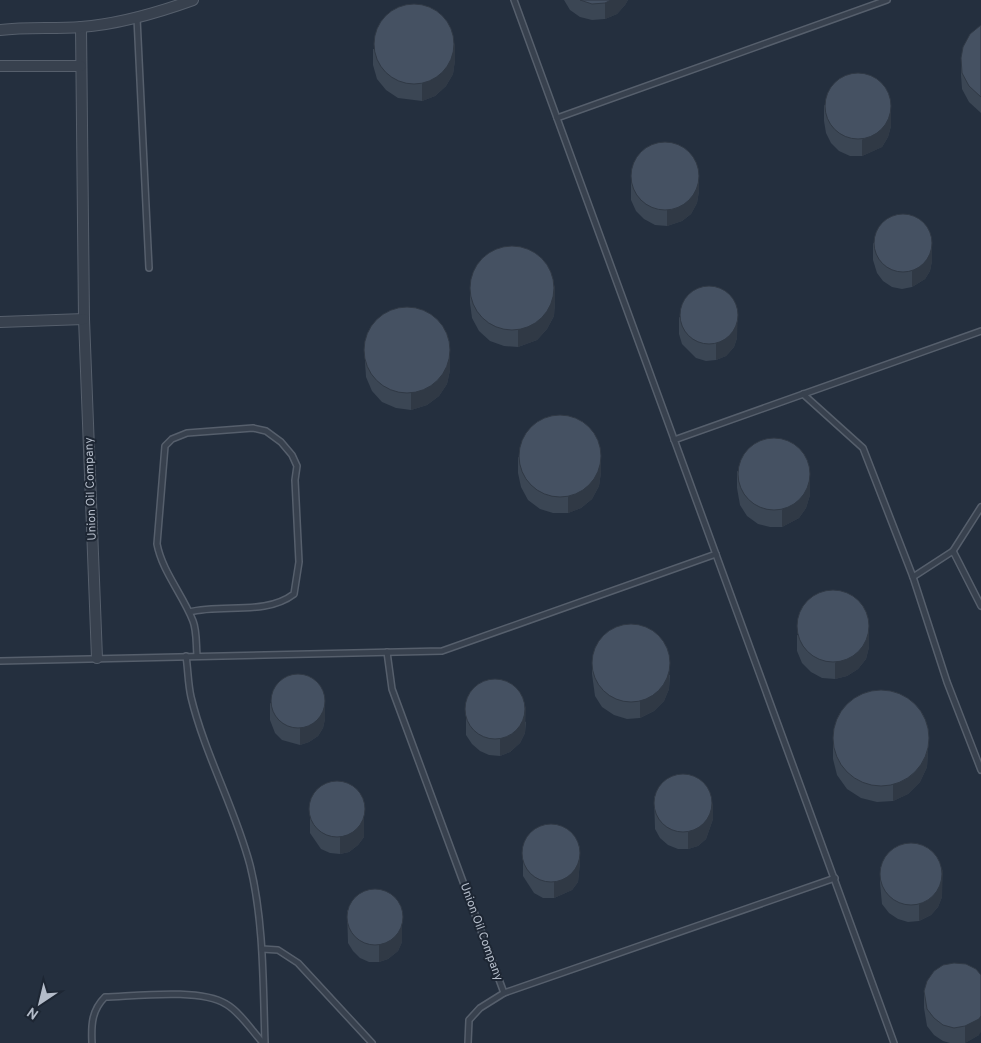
<svg xmlns="http://www.w3.org/2000/svg" width="981" height="1043" viewBox="0 0 981 1043" font-family="Overpass,sans-serif">
  <style>
    .lines { fill: none; stroke-linecap: round; stroke-linejoin: round }
    .service-casing { stroke: #565f6c; stroke-width: 8 }
    .minor-casing { stroke: #565f6c; stroke-width: 12 }
    .service { stroke: #38414e; stroke-width: 5 }
    .minor { stroke: #38414e; stroke-width: 10 }
    .wall { fill: #3b4654 }
    .shaded-wall { fill: #303945 }
    .building { fill: #455162; stroke: #303945 }
    .labels { text-anchor: middle; dominant-baseline: central; stroke-width: 4; stroke-linejoin: round; paint-order: stroke }
    .street-label { font-size: 12px; fill: #b4bcc9; stroke: #1d2633 }
  </style>
  <rect width="100%" height="100%" fill="#242f3e"/>
  <g class="lines">
    <defs>
      <g id="service">
        <path d="M 514,0 L 894,1043"/>
        <path d="M 137,18 L 149,268"/>
        <path d="M 557,118 L 887,0"/>
        <path d="M 803,394 L 863,448 L 913,577 L 947,682 L 981,770"/>
        <path d="M 674,440 L 981,331"/>
        <path d="M 953,551 L 981,507"/>
        <path d="M 913,577 L 953,551 L 981,606"/>
        <path d="M 189,612 C 223,603 265,616 294,594 L 299,562 L 295,480 L 297,466 L 292,455 L 281,442 L 266,431 L 253,428 L 187,433 L 172,439 L 165,446 L 157,544 C 162,571 183,595 193,621 C 197,631 196,645 197,655"/>
        <path d="M 387,652 L 392,689 L 504,993 L 835,878"/>
        <path d="M 186,656 C 188,669 188,684 191,697 C 205,755 235,808 250,865 C 264,921 263,986 265,1043"/>
        <path d="M 0,661 L 442,651 L 716,554"/>
        <path d="M 262,949 L 278,950 L 298,963 L 372,1043"/>
        <path d="M 92,1043 C 91,1024 92,1010 105,997 C 136,996 200,988 226,1004 C 240,1012 252,1031 263,1043"/>
        <path d="M 468,1043 L 469,1020 L 480,1008 L 504,993"/>
      </g>
      <g id="minor">
        <path d="M 81,27 L 84,319 L 97,658"/>
        <path d="M 0,30 C 27,27 54,29 81,27 C 120,24 157,13 193,0"/>
        <path d="M 0,66 L 81,66"/>
        <path d="M 0,322 L 84,319"/>
      </g>
    </defs>
    <use href="#service" class="service-casing"/>
    <use href="#minor" class="minor-casing"/>
    <use href="#service" class="service"/>
    <use href="#minor" class="minor"/>
  </g>
  <g class="wall">
    <path d="M 564,0 L 628,0 L 625,5 L 617,14 L 605,19 L 592,20 L 580,17 L 570,10 Z"/>
    <path d="M 981,25 L 981,113 L 969,102 L 962,89 L 961,75 L 961,58 Z"/>
    <path d="M 373,49 L 455,60 L 453,74 L 446,86 L 435,96 L 422,101 L 398,98 L 386,90 L 377,79 L 373,65 Z"/>
    <path d="M 824,105 L 891,126 L 888,137 L 882,147 L 862,156 L 850,156 L 839,151 L 831,143 L 826,133 L 824,121 Z"/>
    <path d="M 631,183 L 699,191 L 697,203 L 691,214 L 682,221 L 667,226 L 655,225 L 644,219 L 636,211 L 631,200 Z"/>
    <path d="M 873,243 L 932,261 L 930,271 L 925,279 L 912,287 L 902,289 L 892,287 L 883,281 L 877,273 L 873,260 Z"/>
    <path d="M 470,287 L 555,301 L 554,316 L 547,329 L 537,340 L 518,347 L 504,346 L 490,341 L 479,331 L 472,318 L 470,303 Z"/>
    <path d="M 679,317 L 737,338 L 734,347 L 726,356 L 716,360 L 706,361 L 696,358 L 682,344 L 679,334 Z"/>
    <path d="M 365,346 L 450,370 L 447,384 L 439,396 L 427,405 L 411,410 L 396,408 L 382,402 L 372,391 L 366,377 L 365,362 Z"/>
    <path d="M 518,457 L 601,472 L 599,486 L 592,499 L 581,508 L 568,513 L 553,513 L 540,509 L 528,500 L 521,487 L 518,473 Z"/>
    <path d="M 737,471 L 810,495 L 806,508 L 799,518 L 782,527 L 770,527 L 758,524 L 747,516 L 740,505 L 737,488 Z"/>
    <path d="M 797,635 L 869,647 L 866,659 L 858,669 L 847,676 L 835,679 L 822,678 L 811,672 L 802,663 L 797,651 Z"/>
    <path d="M 592,658 L 670,675 L 669,689 L 664,701 L 654,711 L 640,718 L 627,719 L 614,715 L 602,707 L 595,696 L 592,674 Z"/>
    <path d="M 466,701 L 526,722 L 525,733 L 520,743 L 510,752 L 500,756 L 489,755 L 480,751 L 472,744 L 466,735 Z"/>
    <path d="M 270,703 L 325,719 L 323,728 L 318,736 L 309,742 L 300,745 L 282,740 L 275,733 L 270,720 Z"/>
    <path d="M 833,742 L 928,751 L 927,767 L 920,782 L 908,794 L 893,801 L 877,802 L 861,798 L 847,789 L 837,775 L 833,759 Z"/>
    <path d="M 654,796 L 713,819 L 706,839 L 698,846 L 688,849 L 678,849 L 668,845 L 660,838 L 655,829 Z"/>
    <path d="M 310,801 L 364,817 L 364,837 L 358,845 L 349,852 L 340,854 L 330,853 L 321,849 L 310,833 Z"/>
    <path d="M 523,860 L 580,862 L 578,882 L 572,890 L 554,898 L 543,898 L 534,893 L 523,876 Z"/>
    <path d="M 880,867 L 942,897 L 938,907 L 931,915 L 919,921 L 908,922 L 898,919 L 889,913 L 882,904 L 880,883 Z"/>
    <path d="M 347,910 L 402,942 L 398,951 L 388,959 L 379,962 L 369,962 L 360,958 L 353,951 L 348,943 Z"/>
    <path d="M 924,991 L 979,1035 L 965,1043 L 950,1043 L 943,1041 L 934,1035 L 927,1026 L 924,1008 Z"/>
  </g>
  <g class="shaded-wall">
    <path d="M 611,0 L 628,0 L 625,5 L 617,14 L 605,19 L 605,3 Z"/>
    <path d="M 455,43 L 455,60 L 453,74 L 446,86 L 435,96 L 422,101 L 422,84 Z"/>
    <path d="M 891,109 L 891,126 L 888,137 L 882,147 L 862,156 L 862,140 Z"/>
    <path d="M 699,175 L 699,191 L 697,203 L 691,214 L 682,221 L 667,226 L 667,210 Z"/>
    <path d="M 932,244 L 932,261 L 930,271 L 925,279 L 912,287 L 912,271 Z"/>
    <path d="M 555,285 L 555,301 L 554,316 L 547,329 L 537,340 L 518,347 L 518,330 Z"/>
    <path d="M 738,311 L 737,338 L 734,347 L 726,356 L 716,360 L 716,344 Z"/>
    <path d="M 450,353 L 450,370 L 447,384 L 439,396 L 427,405 L 411,410 L 411,393 Z"/>
    <path d="M 601,455 L 601,472 L 599,486 L 592,499 L 581,508 L 568,513 L 568,497 Z"/>
    <path d="M 810,479 L 810,495 L 806,508 L 799,518 L 782,527 L 782,510 Z"/>
    <path d="M 869,630 L 869,647 L 866,659 L 858,669 L 847,676 L 835,679 L 835,663 Z"/>
    <path d="M 670,659 L 669,689 L 664,701 L 654,711 L 640,718 L 640,701 Z"/>
    <path d="M 325,702 L 325,719 L 323,728 L 318,736 L 309,742 L 300,745 L 300,728 Z"/>
    <path d="M 526,706 L 525,733 L 520,743 L 510,752 L 500,756 L 500,739 Z"/>
    <path d="M 928,734 L 928,751 L 927,767 L 920,782 L 908,794 L 893,801 L 893,784 Z"/>
    <path d="M 364,801 L 364,837 L 358,845 L 349,852 L 340,854 L 340,837 Z"/>
    <path d="M 713,803 L 713,819 L 706,839 L 698,846 L 688,849 L 688,832 Z"/>
    <path d="M 580,845 L 580,862 L 578,882 L 572,890 L 554,898 L 554,882 Z"/>
    <path d="M 943,869 L 942,897 L 938,907 L 931,915 L 919,921 L 919,905 Z"/>
    <path d="M 402,925 L 402,942 L 398,951 L 388,959 L 379,962 L 379,945 Z"/>
    <path d="M 981,1016 L 981,1032 L 979,1035 L 965,1043 L 965,1026 Z"/>
  </g>
  <g class="building">
    <path d="M 580,0 L 611,0 L 605,3 L 592,4 Z"/>
    <circle cx="414" cy="44" r="40"/>
    <path d="M 981,25 L 981,97 L 969,86 L 962,73 L 961,58 L 963,47 L 970,34 Z"/>
    <circle cx="858" cy="106" r="33"/>
    <circle cx="665" cy="176" r="34"/>
    <circle cx="903" cy="243" r="29"/>
    <circle cx="512" cy="288" r="42"/>
    <circle cx="709" cy="315" r="29"/>
    <circle cx="407" cy="350" r="43"/>
    <circle cx="560" cy="456" r="41"/>
    <circle cx="774" cy="474" r="36"/>
    <circle cx="833" cy="626" r="36"/>
    <circle cx="631" cy="663" r="39"/>
    <circle cx="298" cy="701" r="27"/>
    <circle cx="495" cy="709" r="30"/>
    <circle cx="881" cy="738" r="48"/>
    <circle cx="683" cy="803" r="29"/>
    <circle cx="337" cy="809" r="28"/>
    <circle cx="551" cy="853" r="29"/>
    <circle cx="911" cy="874" r="31"/>
    <circle cx="375" cy="917" r="28"/>
    <path d="M 954,963 L 966,964 L 976,969 L 981,975 L 981,1016 L 979,1019 L 965,1026 L 954,1028 L 943,1025 L 934,1018 L 927,1009 L 924,991 L 927,981 L 934,971 L 943,965 Z"/>
  </g>
  <g class="labels">
    <g class="street-label">
      <text transform="translate(91 489) rotate(-92)">Union Oil Company</text>
      <text transform="translate(481 932) rotate(70)">Union Oil Company</text>
    </g>
  </g>
  <g transform="translate(40 1003) rotate(215)" stroke="#1d2633" stroke-width="4" paint-order="stroke">
  <path d="M0-4L9 19L0 12L-9 19Z" fill="#b4bcc9"/>
  <text y="-8" font-size="14" font-weight="bold" text-anchor="middle" fill="#b4bcc9">N</text>
  </g>
</svg>
